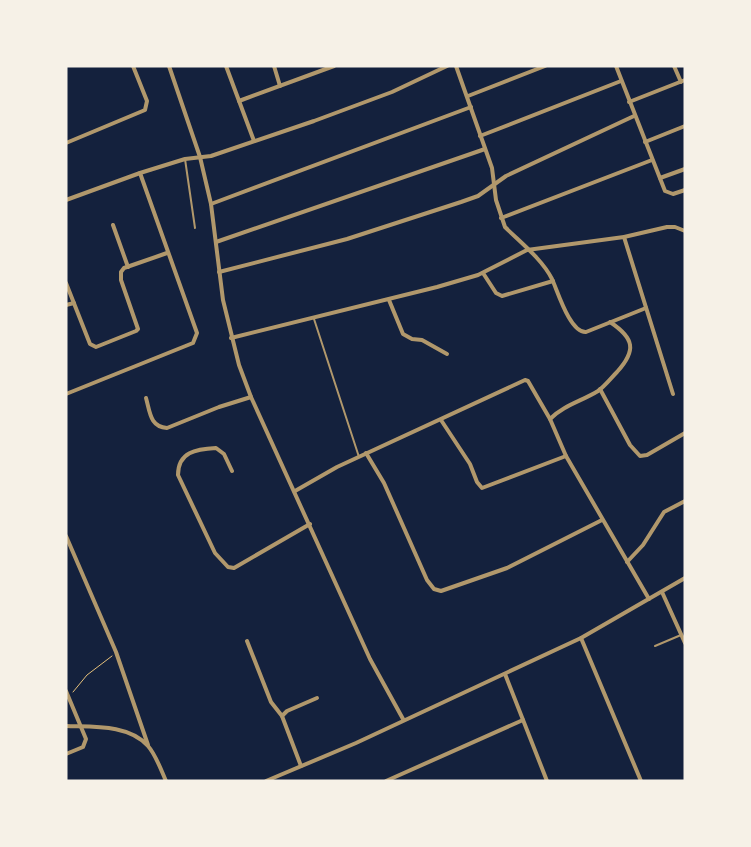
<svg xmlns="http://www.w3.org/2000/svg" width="751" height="847" viewBox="0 0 751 847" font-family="Raleway,sans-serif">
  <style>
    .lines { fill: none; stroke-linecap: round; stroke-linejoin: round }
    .path { stroke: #e5c07b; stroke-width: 1 }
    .service { stroke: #b1986c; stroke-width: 2 }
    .minor { stroke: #b1986c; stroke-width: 4 }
  </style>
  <rect width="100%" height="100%" fill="#14213d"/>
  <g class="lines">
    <path class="path" d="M 73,692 L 87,675 L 112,656"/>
    <g class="service">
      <path d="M 185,159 L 195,228"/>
      <path d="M 314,319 L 359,457"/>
      <path d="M 655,646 L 681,635"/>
    </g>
    <g class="minor">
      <path d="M 169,66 L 200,157 L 211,204 L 223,300 L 239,365 L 251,397 L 370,659 L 403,719"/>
      <path d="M 226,66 L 254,141"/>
      <path d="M 274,66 L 280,86"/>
      <path d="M 456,66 L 492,168 L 496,200 L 505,227 C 520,242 542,259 552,279 C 558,292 570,333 586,332 L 646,308"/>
      <path d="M 616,66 L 665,191 L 673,194 L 685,190"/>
      <path d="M 674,66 L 681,82"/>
      <path d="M 468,96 L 545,66"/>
      <path d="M 239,101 L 334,66"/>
      <path d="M 629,102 L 685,80"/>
      <path d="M 480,136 L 621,81"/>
      <path d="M 645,142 L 685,126"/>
      <path d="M 66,143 L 145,110 L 147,101 L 133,66"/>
      <path d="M 140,173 L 185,159 L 211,156 L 314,121 L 392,92 L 447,66"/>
      <path d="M 660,178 L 685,169"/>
      <path d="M 66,200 L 140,173 L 197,333 L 193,343 L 66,394"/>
      <path d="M 211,204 L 471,107"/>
      <path d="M 501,218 L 652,160"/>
      <path d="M 113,225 L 128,267"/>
      <path d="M 624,237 L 673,394"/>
      <path d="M 216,242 L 485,149"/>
      <path d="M 219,272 L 347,239 L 461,202 L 478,196 L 506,176 L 634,116"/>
      <path d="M 483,273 L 496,293 L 502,296 L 553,281"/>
      <path d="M 66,283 L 90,344 L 96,347 L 136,331 L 138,329 L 121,280 L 121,272 L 124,268 L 167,253"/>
      <path d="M 389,300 L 403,334 L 412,339 L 422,340 L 447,354"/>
      <path d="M 66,305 L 74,303"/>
      <path d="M 231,338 L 437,287 L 478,275 L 527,250 L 624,237 L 667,227 L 675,227 L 685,231"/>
      <path d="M 600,389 L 630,445 L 640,456 L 647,455 L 685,433"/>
      <path d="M 146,398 C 150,412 150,427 167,428 L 219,407 L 251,397"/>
      <path d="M 550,419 C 564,405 582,401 598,391 C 605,386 611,378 617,372 C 637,350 634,338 610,322"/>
      <path d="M 441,420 L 470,464 L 477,482 L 482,488 L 566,456"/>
      <path d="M 366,453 L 384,483 L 427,580 L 434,589 L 441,591 L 507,568 L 602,520"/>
      <path d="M 232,471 L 224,454 L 216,448 C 196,449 178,452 178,475 L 215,553 L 228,567 L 234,568 L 310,524"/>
      <path d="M 295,491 L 337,467 L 525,380 L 528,381 L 550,419 L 566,456 L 649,599"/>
      <path d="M 66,536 L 116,652 L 148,745"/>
      <path d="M 627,562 L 643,545 L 664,512 L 685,501"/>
      <path d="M 662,592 L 685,643"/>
      <path d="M 581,638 L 641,781"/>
      <path d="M 247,641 L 271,702 L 282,716 L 301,766"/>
      <path d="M 505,674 L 547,781"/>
      <path d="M 66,691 L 86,739 L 83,747 L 66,754"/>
      <path d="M 282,716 L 287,711 L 317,698"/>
      <path d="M 66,726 C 92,727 129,724 148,746 C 156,755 161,770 166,781"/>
      <path d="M 266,781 L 356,743 L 581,638 L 685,578"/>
      <path d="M 386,781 L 523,720"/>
    </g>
  </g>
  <rect width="751" height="847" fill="none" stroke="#f6f1e7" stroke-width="135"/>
</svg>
